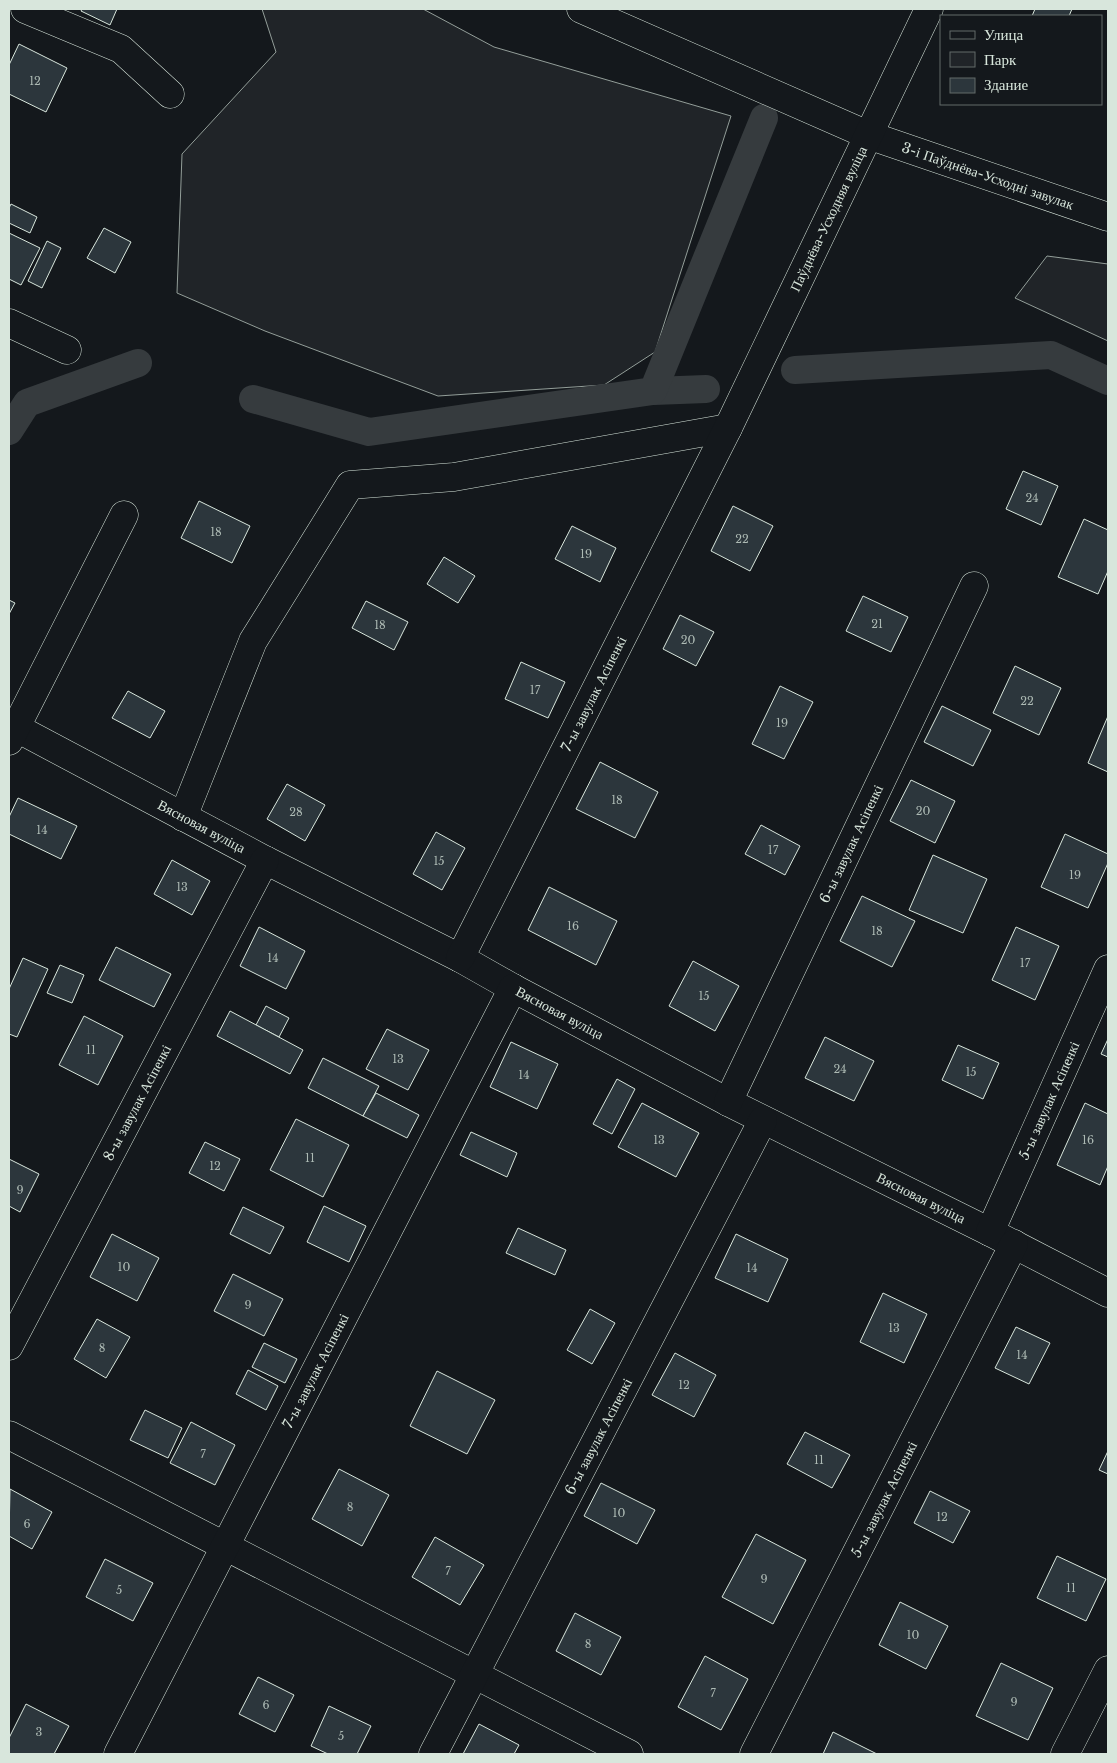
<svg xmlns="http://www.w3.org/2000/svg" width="1117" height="1763" viewBox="0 0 1117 1763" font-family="'Libre Baskerville',serif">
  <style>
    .green { fill: #202428; stroke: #939e99 }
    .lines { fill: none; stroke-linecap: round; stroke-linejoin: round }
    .canal { stroke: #363b3e; stroke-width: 28 }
    .building { fill: #2c363c; stroke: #d8e6dc }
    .minor-casing { stroke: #d8e6dc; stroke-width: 29 }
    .minor { stroke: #14181c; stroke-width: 28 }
    .labels { text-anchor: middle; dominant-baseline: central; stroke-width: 4; stroke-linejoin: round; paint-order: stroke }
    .number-label { font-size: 11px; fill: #adbab4 }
    .street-label { font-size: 14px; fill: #d8e6dc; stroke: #14181c }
  </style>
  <rect width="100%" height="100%" fill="#14181c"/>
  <g class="green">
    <path d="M 262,9 L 423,9 L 494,47 L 731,116 L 655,352 L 604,385 L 438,396 L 265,331 L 177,293 L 182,154 L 276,52 Z"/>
    <path d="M 1047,256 L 1108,264 L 1108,341 L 1015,298 Z"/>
  </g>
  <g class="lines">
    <g class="canal">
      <path d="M 795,370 L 1051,355 L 1108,381"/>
      <path d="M 653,391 L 706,389"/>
      <path d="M 253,399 L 369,432 L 653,391 L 764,118"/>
      <path d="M 9,431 L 27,403 L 138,363"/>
    </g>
  </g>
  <g class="building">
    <path d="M 82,9 L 117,9 L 110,25 L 81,11 Z"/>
    <path d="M 1035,9 L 1072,9 L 1069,16 L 1032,16 Z"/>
    <path d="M 19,44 L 67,68 L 46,112 L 9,94 L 9,65 Z"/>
    <path d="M 11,204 L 37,217 L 30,233 L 9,223 L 9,208 Z"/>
    <path d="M 104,228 L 131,242 L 115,273 L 87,258 Z"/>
    <path d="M 9,233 L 40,248 L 21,285 L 9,279 Z"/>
    <path d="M 47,241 L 61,248 L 42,288 L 28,281 Z"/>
    <path d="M 1023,471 L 1058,486 L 1041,525 L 1006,509 Z"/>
    <path d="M 199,501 L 250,526 L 232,563 L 181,538 Z"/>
    <path d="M 733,506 L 773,526 L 750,571 L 711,551 Z"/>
    <path d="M 1084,519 L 1108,530 L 1108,571 L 1098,594 L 1058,577 Z"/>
    <path d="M 572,526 L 616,548 L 600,582 L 555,559 Z"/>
    <path d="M 444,557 L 475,576 L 458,603 L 427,584 Z"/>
    <path d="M 863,596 L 908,617 L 891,652 L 846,631 Z"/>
    <path d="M 9,600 L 15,603 L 9,614 Z"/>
    <path d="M 366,601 L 408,622 L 394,650 L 352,628 Z"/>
    <path d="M 680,615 L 714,632 L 696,666 L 663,649 Z"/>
    <path d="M 521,662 L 565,682 L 548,718 L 505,699 Z"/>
    <path d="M 1015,666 L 1061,688 L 1039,735 L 993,713 Z"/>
    <path d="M 780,686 L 813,702 L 784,759 L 752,744 Z"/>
    <path d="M 128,691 L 165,711 L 150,738 L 112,718 Z"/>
    <path d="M 942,706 L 991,730 L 973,766 L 924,742 Z"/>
    <path d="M 1108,716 L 1108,772 L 1088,763 Z"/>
    <path d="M 600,762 L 658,792 L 635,838 L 576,809 Z"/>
    <path d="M 911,780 L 955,801 L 935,843 L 890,821 Z"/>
    <path d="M 287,784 L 325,805 L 305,841 L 267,819 Z"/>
    <path d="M 18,798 L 77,826 L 61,859 L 9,834 L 9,817 Z"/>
    <path d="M 761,825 L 800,846 L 785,875 L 745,854 Z"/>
    <path d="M 436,832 L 465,848 L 442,890 L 413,874 Z"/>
    <path d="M 1065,834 L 1108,854 L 1108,863 L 1088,908 L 1041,887 Z"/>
    <path d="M 933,855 L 987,879 L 963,933 L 909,910 Z"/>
    <path d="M 172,860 L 210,881 L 192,915 L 154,894 Z"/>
    <path d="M 549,887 L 617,921 L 596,965 L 528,930 Z"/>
    <path d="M 862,896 L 915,921 L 892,967 L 840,941 Z"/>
    <path d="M 259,927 L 305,951 L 286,989 L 240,966 Z"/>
    <path d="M 1016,927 L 1059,946 L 1035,1000 L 992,980 Z"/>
    <path d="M 116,947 L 171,974 L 154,1007 L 99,980 Z"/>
    <path d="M 23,958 L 48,969 L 17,1037 L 9,1034 L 9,989 Z"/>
    <path d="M 693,961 L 739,986 L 715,1031 L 669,1006 Z"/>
    <path d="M 60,965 L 84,975 L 72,1003 L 47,993 Z"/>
    <path d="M 266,1006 L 289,1018 L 279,1037 L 256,1025 Z"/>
    <path d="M 230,1011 L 303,1050 L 290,1074 L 217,1036 Z"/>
    <path d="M 84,1016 L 123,1036 L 98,1085 L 59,1065 Z"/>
    <path d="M 387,1029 L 429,1050 L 408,1090 L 366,1069 Z"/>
    <path d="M 825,1037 L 874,1061 L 854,1101 L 805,1078 Z"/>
    <path d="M 1108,1039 L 1108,1057 L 1101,1054 Z"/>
    <path d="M 511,1042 L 558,1064 L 537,1109 L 490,1087 Z"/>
    <path d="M 958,1045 L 999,1063 L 983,1099 L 942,1080 Z"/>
    <path d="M 323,1058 L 379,1086 L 363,1116 L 308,1088 Z"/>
    <path d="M 617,1079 L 635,1089 L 612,1134 L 593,1124 Z"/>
    <path d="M 376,1093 L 419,1115 L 407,1138 L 363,1116 Z"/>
    <path d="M 642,1103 L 699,1133 L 676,1177 L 618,1147 Z"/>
    <path d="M 1085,1103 L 1108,1114 L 1108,1166 L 1100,1185 L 1057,1165 Z"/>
    <path d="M 296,1119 L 349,1145 L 323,1197 L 270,1170 Z"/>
    <path d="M 471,1132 L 517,1153 L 507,1177 L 460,1155 Z"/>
    <path d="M 205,1142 L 240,1159 L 224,1191 L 189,1173 Z"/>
    <path d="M 9,1159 L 39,1174 L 20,1212 L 9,1206 Z"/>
    <path d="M 324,1206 L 366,1226 L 349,1262 L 307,1242 Z"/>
    <path d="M 243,1207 L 284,1227 L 270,1254 L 230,1234 Z"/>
    <path d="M 518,1228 L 566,1250 L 555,1275 L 506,1253 Z"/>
    <path d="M 112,1234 L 159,1258 L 137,1301 L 90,1277 Z"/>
    <path d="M 736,1234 L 788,1259 L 768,1302 L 715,1278 Z"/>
    <path d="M 233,1274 L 283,1299 L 264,1336 L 214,1311 Z"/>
    <path d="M 883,1293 L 927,1314 L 904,1363 L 860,1342 Z"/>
    <path d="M 590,1309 L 615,1323 L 592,1364 L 567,1350 Z"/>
    <path d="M 97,1319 L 130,1337 L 106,1378 L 74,1359 Z"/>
    <path d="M 1016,1327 L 1050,1343 L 1029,1384 L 995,1368 Z"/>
    <path d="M 264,1343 L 297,1359 L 285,1383 L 252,1367 Z"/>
    <path d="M 675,1353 L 716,1375 L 694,1417 L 652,1395 Z"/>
    <path d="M 248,1370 L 278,1386 L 266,1410 L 236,1394 Z"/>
    <path d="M 437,1371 L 495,1400 L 467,1454 L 410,1426 Z"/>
    <path d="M 145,1410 L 182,1428 L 168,1458 L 130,1440 Z"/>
    <path d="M 191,1422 L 235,1445 L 215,1485 L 170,1463 Z"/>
    <path d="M 805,1432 L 850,1455 L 832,1488 L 787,1464 Z"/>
    <path d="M 1108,1451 L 1108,1474 L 1099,1470 Z"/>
    <path d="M 339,1469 L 389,1495 L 362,1546 L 312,1519 Z"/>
    <path d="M 601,1483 L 655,1510 L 637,1544 L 584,1516 Z"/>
    <path d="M 10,1489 L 52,1512 L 32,1549 L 9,1536 Z"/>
    <path d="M 930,1491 L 970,1511 L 953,1543 L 914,1523 Z"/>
    <path d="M 756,1534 L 806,1560 L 773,1624 L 722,1597 Z"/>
    <path d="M 435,1537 L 484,1565 L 460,1605 L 412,1577 Z"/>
    <path d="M 1057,1556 L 1106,1579 L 1086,1621 L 1037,1598 Z"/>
    <path d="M 105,1559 L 153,1583 L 133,1621 L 86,1597 Z"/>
    <path d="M 900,1602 L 948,1626 L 926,1669 L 879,1645 Z"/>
    <path d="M 575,1613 L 621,1637 L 601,1675 L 556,1651 Z"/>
    <path d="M 705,1656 L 748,1679 L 721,1730 L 678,1707 Z"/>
    <path d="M 1001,1663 L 1053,1688 L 1028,1740 L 976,1716 Z"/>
    <path d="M 258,1677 L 294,1695 L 275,1732 L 239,1714 Z"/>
    <path d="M 26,1704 L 69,1726 L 54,1754 L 9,1754 L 9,1738 Z"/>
    <path d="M 329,1706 L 371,1726 L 357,1754 L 328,1754 L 311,1746 Z"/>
    <path d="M 479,1724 L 519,1745 L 514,1754 L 463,1754 Z"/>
    <path d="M 833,1732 L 877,1754 L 823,1754 Z"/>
  </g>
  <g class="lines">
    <defs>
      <g id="minor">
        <path d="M 25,9 L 121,49 L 170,94"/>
        <path id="s1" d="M 581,9 L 868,135 L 1108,217"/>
        <path d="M 9,323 L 67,350"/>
        <path id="s2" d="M 9,724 L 265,860 L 460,958 L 513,988 L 728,1102 L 990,1232 L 1108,1293"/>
        <path d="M 9,741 L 124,515"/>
        <path d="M 183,817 L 253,641 L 350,485 L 454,477 L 728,428"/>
        <path id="s3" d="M 460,958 L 728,428 L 929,9"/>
        <path id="s4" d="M 728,1102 L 974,586"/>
        <path id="s5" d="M 990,1232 L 1108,969"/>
        <path id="s6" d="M 9,1346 L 265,860"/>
        <path d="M 9,1435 L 629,1754"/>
        <path id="s7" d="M 118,1754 L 513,988"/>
        <path id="s8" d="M 433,1754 L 763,1120"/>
        <path id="s9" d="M 754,1754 L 1014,1244"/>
        <path d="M 1065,1754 L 1108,1670"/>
      </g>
    </defs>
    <use href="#minor" class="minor-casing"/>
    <use href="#minor" class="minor"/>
  </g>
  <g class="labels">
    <g class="number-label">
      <text x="35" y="81">12</text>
      <text x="1032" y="498">24</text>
      <text x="216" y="532">18</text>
      <text x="742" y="539">22</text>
      <text x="586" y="554">19</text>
      <text x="877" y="624">21</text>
      <text x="380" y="625">18</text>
      <text x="688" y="640">20</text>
      <text x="535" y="690">17</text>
      <text x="1027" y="701">22</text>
      <text x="782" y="723">19</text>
      <text x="617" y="800">18</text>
      <text x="923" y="811">20</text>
      <text x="296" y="812">28</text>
      <text x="42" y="830">14</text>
      <text x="773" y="850">17</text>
      <text x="439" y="861">15</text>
      <text x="1075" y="875">19</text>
      <text x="182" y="887">13</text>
      <text x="573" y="926">16</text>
      <text x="877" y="931">18</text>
      <text x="273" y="958">14</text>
      <text x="1025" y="963">17</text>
      <text x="704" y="996">15</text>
      <text x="91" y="1050">11</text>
      <text x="398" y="1059">13</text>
      <text x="840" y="1069">24</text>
      <text x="971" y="1072">15</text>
      <text x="524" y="1075">14</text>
      <text x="659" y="1140">13</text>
      <text x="1088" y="1140">16</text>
      <text x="310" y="1158">11</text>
      <text x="215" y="1166">12</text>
      <text x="20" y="1190">9</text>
      <text x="124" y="1267">10</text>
      <text x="752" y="1268">14</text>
      <text x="248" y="1305">9</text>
      <text x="894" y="1328">13</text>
      <text x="102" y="1348">8</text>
      <text x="1022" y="1355">14</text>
      <text x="684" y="1385">12</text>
      <text x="203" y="1454">7</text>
      <text x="819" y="1460">11</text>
      <text x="350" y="1507">8</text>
      <text x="619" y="1513">10</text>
      <text x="942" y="1517">12</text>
      <text x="27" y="1524">6</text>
      <text x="448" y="1571">7</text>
      <text x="764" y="1579">9</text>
      <text x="1071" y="1588">11</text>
      <text x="119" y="1590">5</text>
      <text x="913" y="1635">10</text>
      <text x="588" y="1644">8</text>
      <text x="713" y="1693">7</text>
      <text x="1014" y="1702">9</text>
      <text x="266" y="1705">6</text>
      <text x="39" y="1732">3</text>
      <text x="341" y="1736">5</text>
    </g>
    <g class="street-label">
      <text stroke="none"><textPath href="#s1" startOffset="440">3-і Паўднёва-Усходні завулак</textPath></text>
      <text stroke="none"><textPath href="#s3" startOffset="826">Паўднёва-Усходняя вуліца</textPath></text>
      <text stroke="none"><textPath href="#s3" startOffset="296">7-ы завулак Асіпенкі</textPath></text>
      <text stroke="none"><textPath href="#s2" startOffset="218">Вясновая вуліца</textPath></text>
      <text stroke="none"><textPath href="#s4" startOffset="286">6-ы завулак Асіпенкі</textPath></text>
      <text stroke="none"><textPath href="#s2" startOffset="622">Вясновая вуліца</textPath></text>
      <text stroke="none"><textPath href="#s5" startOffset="144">5-ы завулак Асіпенкі</textPath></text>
      <text stroke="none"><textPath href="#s6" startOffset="275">8-ы завулак Асіпенкі</textPath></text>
      <text stroke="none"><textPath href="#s2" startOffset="1028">Вясновая вуліца</textPath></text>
      <text stroke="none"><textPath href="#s7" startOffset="431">7-ы завулак Асіпенкі</textPath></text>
      <text stroke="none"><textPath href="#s8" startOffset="358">6-ы завулак Асіпенкі</textPath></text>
      <text stroke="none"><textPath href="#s9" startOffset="286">5-ы завулак Асіпенкі</textPath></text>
    </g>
  </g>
  <rect width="1117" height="1763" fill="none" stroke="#d8e6dc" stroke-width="20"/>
  <rect x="940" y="15" width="162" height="90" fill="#14181c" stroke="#626a69"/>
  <rect x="950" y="31" width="25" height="8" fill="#14181c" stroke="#626a69"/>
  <text x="984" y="40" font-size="15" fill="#d8e6dc">Улица</text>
  <rect x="950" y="52" width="25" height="15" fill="#202428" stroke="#626a69"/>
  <text x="984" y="65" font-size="15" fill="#d8e6dc">Парк</text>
  <rect x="950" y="78" width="25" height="15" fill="#2c363c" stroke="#626a69"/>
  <text x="984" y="90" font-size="15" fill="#d8e6dc">Здание</text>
</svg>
